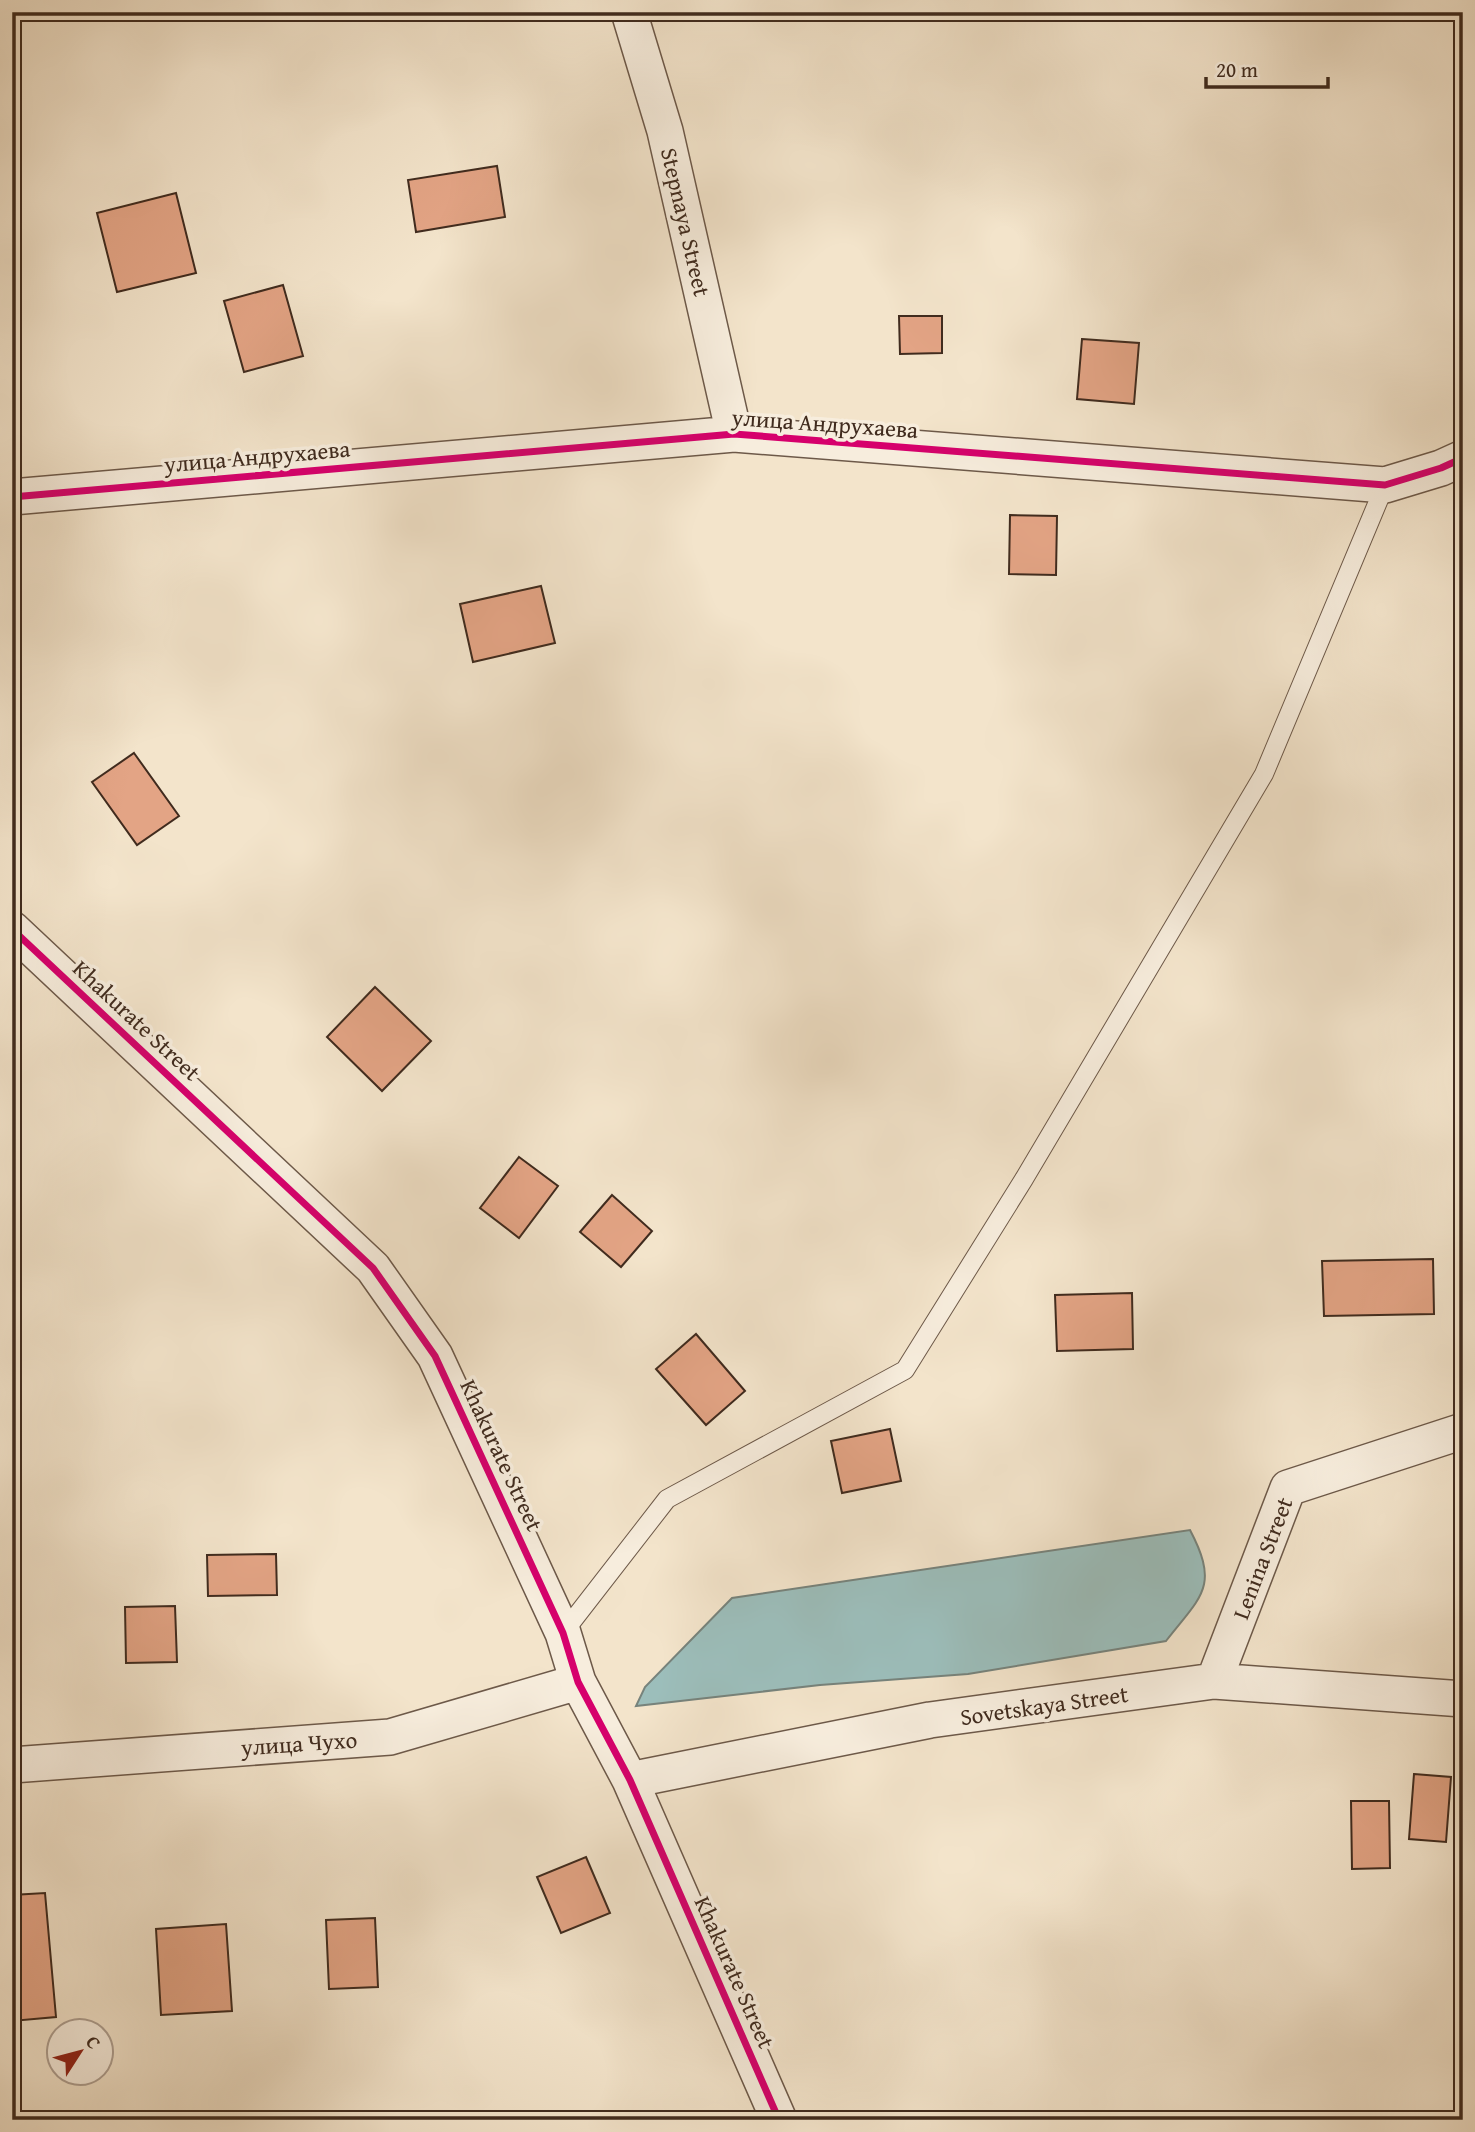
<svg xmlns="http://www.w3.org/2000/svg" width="1475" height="2132" font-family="'Gentium Book Plus',serif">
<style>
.water{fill:#9cbebb;stroke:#77837c;stroke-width:2}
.building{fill:#e3a485;stroke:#402b1e;stroke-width:2}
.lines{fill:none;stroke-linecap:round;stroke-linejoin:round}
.lane-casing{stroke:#6d5949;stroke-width:20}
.street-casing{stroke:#6d5949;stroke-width:38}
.lane{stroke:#f7eddd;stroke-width:18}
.street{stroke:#f7eddd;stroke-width:35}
.cycleway-casing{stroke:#f7eddd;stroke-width:11}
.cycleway{stroke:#d6006c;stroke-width:7}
.labels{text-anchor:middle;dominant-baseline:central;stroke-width:7;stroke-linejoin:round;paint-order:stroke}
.street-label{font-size:23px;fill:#402b1e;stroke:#f7eddd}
</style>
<rect width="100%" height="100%" fill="#f3e4cb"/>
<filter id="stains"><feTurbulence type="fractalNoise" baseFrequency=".00286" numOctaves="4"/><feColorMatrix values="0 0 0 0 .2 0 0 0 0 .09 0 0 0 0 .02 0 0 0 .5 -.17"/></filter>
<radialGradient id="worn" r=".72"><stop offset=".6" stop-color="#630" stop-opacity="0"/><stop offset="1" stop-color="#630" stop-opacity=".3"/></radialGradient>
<path class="water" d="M1190 1530C1220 1587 1201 1596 1166 1641L968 1674 820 1685 636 1706 645 1687 732 1598Z"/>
<path class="building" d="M497 166 505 217 416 232 408 180Z
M176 193 196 273 117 292 97 213Z
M283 285 303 356 244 372 224 301Z
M899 316H942V353L900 354Z
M1082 339 1139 343 1134 404 1077 399Z
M1010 515 1057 516 1056 575 1009 574Z
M541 586 555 643 473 662 460 604Z
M134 753 179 816 137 845 92 782Z
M375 987 431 1041 382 1091 327 1037Z
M519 1157 558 1186 519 1238 480 1208Z
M612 1195 652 1231 621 1267 580 1232Z
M1433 1259 1434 1314 1324 1316 1322 1261Z
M1132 1293 1133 1349 1057 1351 1055 1295Z
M696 1334 745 1391 706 1425 656 1369Z
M890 1429 901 1481 842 1493 831 1441Z
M276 1554 277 1595 208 1596 207 1555Z
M175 1606 177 1662 126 1663 125 1607Z
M1414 1774 1451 1777 1446 1842 1409 1839Z
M1351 1801H1389L1390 1868 1352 1869Z
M586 1857 610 1913 561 1933 537 1877Z
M45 1893 56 2017 12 2021V1895Z
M375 1918 378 1987 329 1989 326 1920Z
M226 1924 232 2011 161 2015 156 1929Z"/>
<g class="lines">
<g class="lane-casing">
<path id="lane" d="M563 1633 667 1499 905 1370 1024 1179 1264 774 1385 485"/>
</g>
<g class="street-casing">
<path id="street" d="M629 12 665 131 734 434
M12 497 734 434 1385 485 1441 468 1463 458
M12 929 373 1268 435 1356 563 1633 578 1682 630 1780 779 2120
M1214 1681 1288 1488 1463 1431
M12 1765 390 1737 578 1682
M630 1780 930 1720 1214 1681 1463 1699"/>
</g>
<use href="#lane" class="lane"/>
<use href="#street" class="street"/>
<g class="cycleway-casing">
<path id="cycleway" d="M12 497 734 434 1385 485 1441 468 1463 458
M12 929 373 1268 435 1356 563 1633 578 1682 630 1780 779 2120"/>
</g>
<use href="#cycleway" class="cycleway"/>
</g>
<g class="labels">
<g class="street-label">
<text transform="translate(686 222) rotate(77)">Stepnaya Street</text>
<text transform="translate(825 423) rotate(4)">улица Андрухаева</text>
<text transform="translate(257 456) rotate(-5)">улица Андрухаева</text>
<text transform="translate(137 1020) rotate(43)">Khakurate Street</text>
<text transform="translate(502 1455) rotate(65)">Khakurate Street</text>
<text transform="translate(1262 1558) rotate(-69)">Lenina Street</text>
<text transform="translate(1044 1705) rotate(-8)">Sovetskaya Street</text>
<text transform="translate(299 1743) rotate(-4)">улица Чухо</text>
<text transform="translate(735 1972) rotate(66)">Khakurate Street</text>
</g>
</g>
<rect width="1475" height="2132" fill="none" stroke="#f3e4cb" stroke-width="42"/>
<rect x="14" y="14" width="1447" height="2104" fill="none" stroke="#402b1e" stroke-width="3.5"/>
<rect x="21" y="21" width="1433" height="2090" fill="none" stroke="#402b1e" stroke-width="2"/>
<g transform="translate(80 2052) rotate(54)"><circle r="33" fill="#f7eddd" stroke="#ae9f91" stroke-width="2"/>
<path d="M0-5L12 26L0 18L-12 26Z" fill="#8f2418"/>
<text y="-10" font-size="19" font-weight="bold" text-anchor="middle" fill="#402b1e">С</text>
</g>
<path d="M1206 77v10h122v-10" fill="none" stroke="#402b1e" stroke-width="3.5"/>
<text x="1216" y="77" font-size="21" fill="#402b1e" stroke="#f7eddd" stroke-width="5" paint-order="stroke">20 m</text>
<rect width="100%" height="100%" filter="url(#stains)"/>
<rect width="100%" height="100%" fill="url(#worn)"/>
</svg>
